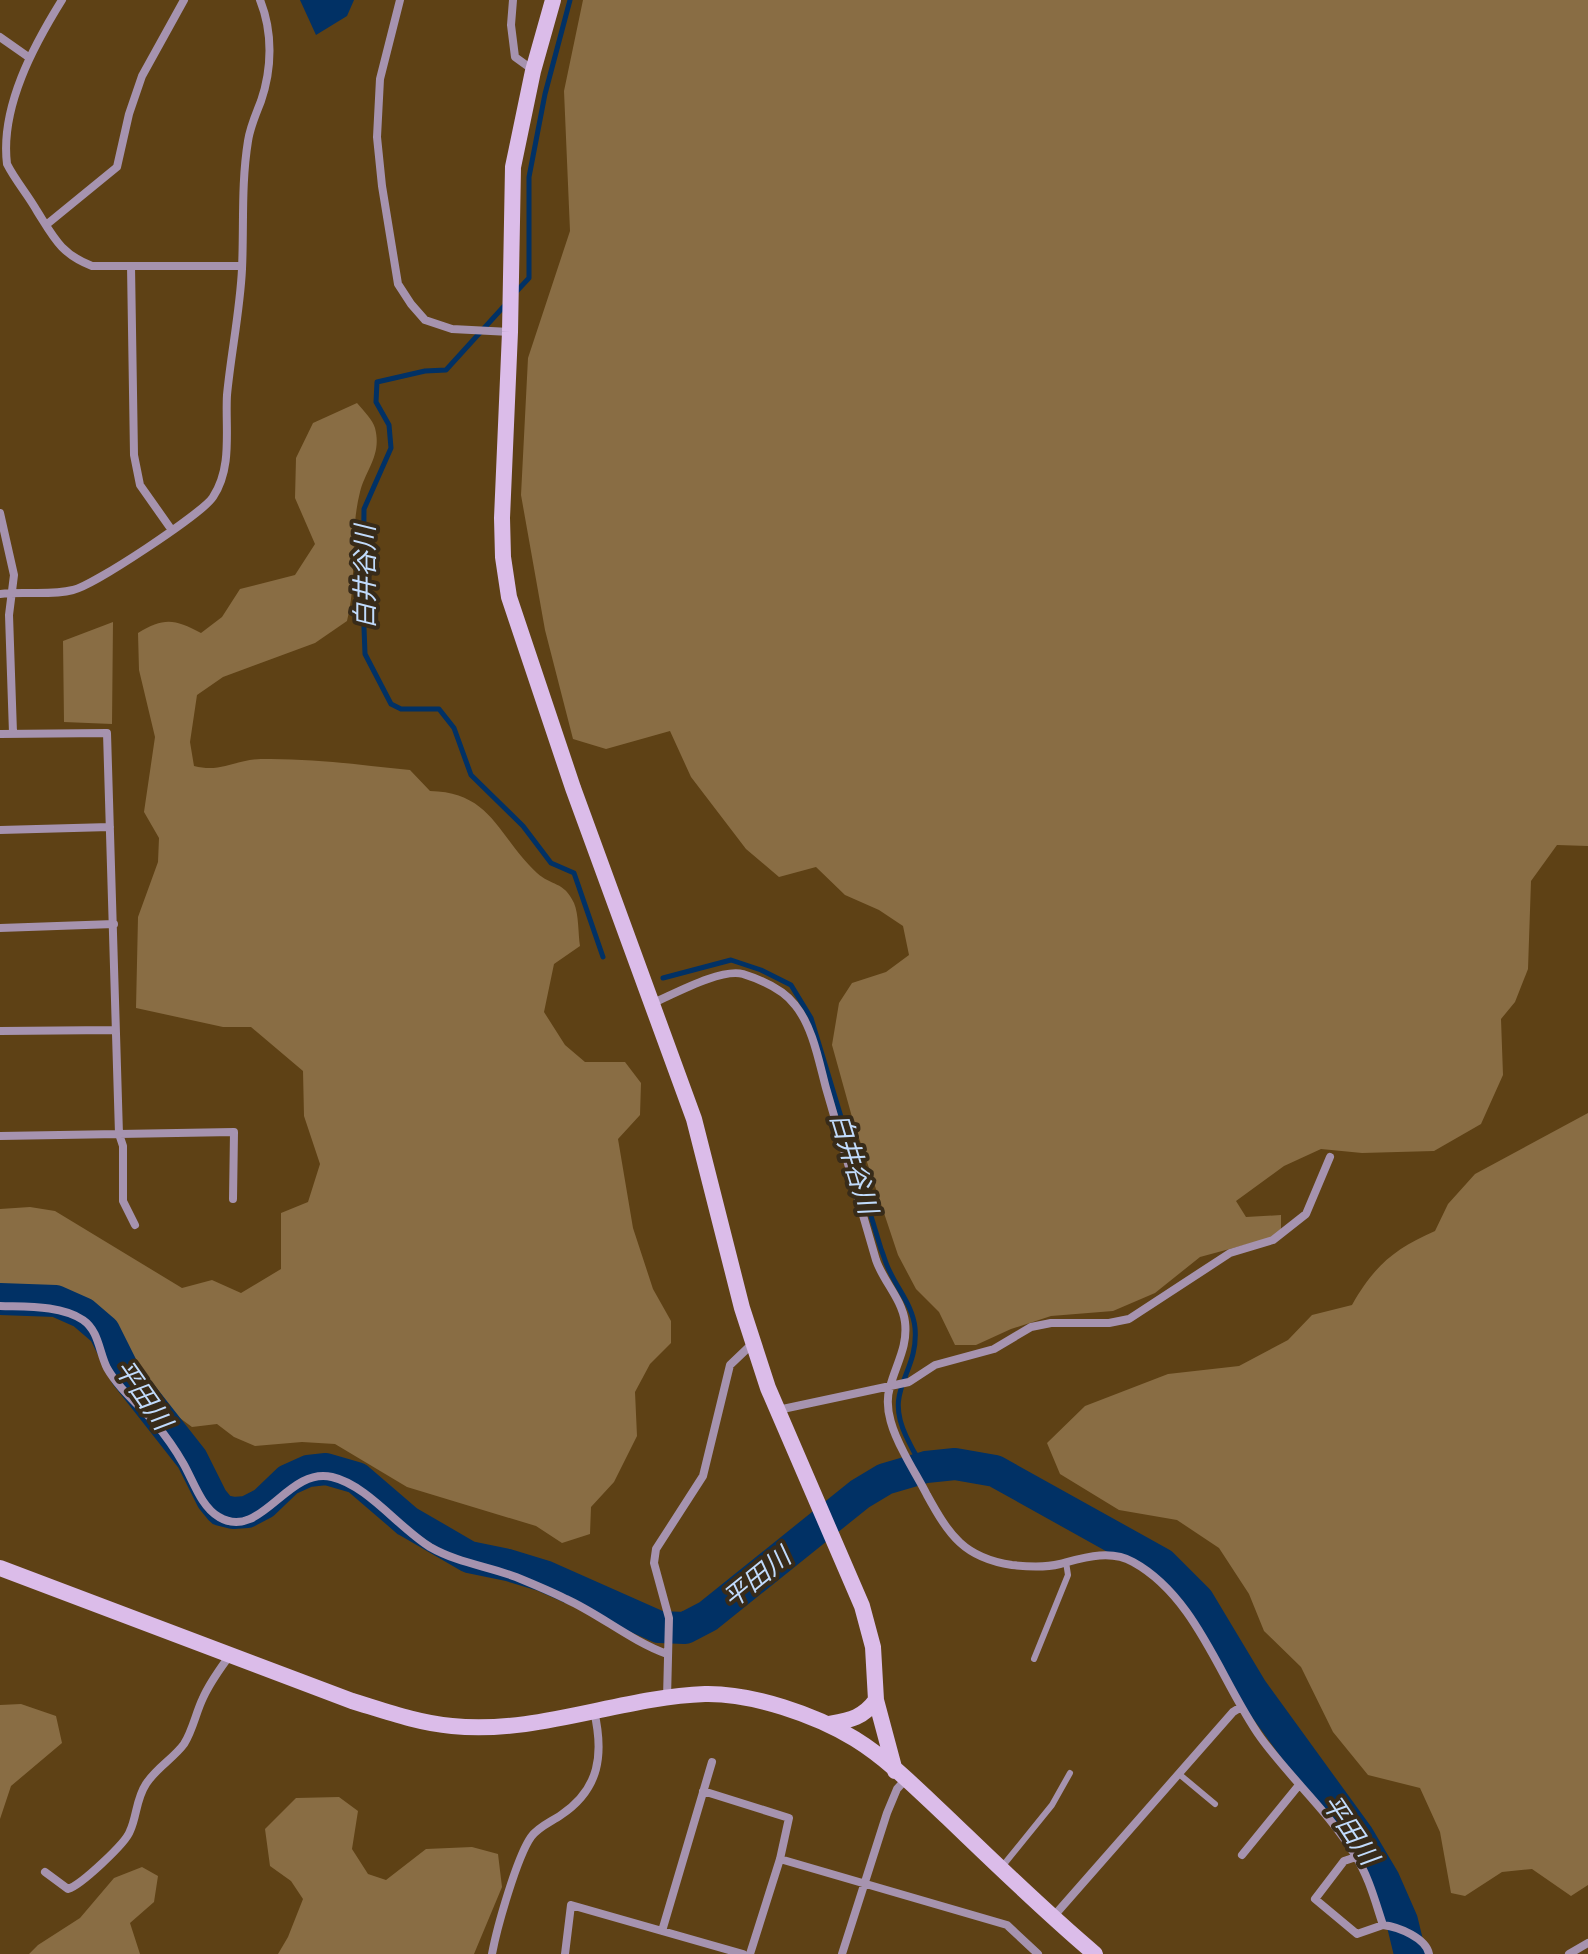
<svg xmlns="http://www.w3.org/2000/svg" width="1588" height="1954" font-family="'Noto Sans','Noto Sans JP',sans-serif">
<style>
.green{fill:#896d44}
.water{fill:#013165}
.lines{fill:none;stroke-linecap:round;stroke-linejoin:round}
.stream{stroke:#013165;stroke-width:5}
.river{stroke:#013165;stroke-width:32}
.lane{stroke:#a693af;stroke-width:6}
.street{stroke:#a693af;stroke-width:8}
.secondary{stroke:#dbbce9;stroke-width:16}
.labels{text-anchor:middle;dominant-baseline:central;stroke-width:8;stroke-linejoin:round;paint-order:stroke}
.water-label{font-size:26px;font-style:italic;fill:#c1dbfc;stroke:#382b19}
</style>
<rect width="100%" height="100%" fill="#5e4115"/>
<path class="green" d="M583 0H1588V846L1557 845 1531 881 1528 969 1515 1002 1501 1019 1503 1075 1481 1124 1434 1151 1362 1153 1321 1149 1284 1166 1236 1201 1246 1217 1281 1215V1235L1200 1257 1155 1293 1113 1311 1051 1316 1011 1329 976 1345H955L939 1312 916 1289 898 1255 852 1117 832 1045 839 1003 852 983 886 972 909 955 903 926 879 910 845 895 816 867 779 877 746 849 691 777 670 731 606 749 573 739 545 630 521 495 528 358 570 231 564 91Z
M357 403C363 410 373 420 375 428 382 455 366 469 360 492 349 535 358 578 347 621L315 643 223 677 197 695 190 742 194 766C221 773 234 760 261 759 311 758 360 765 410 770L430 791C492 792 498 837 537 873 551 886 564 881 574 903 579 915 578 933 580 946L554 964 544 1012 565 1045 585 1062H625L641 1083 640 1115 618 1139 633 1228 653 1289 671 1321V1343L650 1364 635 1392 637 1436 614 1482 591 1507 590 1534 562 1543 536 1526 407 1487 335 1444 302 1442 255 1446 234 1437 217 1424 192 1427 146 1393 117 1341 92 1305 52 1292 0 1288V1209L30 1207 55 1211 182 1288 212 1280 241 1293 281 1269V1213L308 1202 320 1164 304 1116 303 1071 251 1027H223L136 1008 138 917 158 862 159 838 144 812 155 737 139 670 138 633C164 617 175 619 201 633L222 617 240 589 295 575 315 544 295 498 296 458 313 423Z
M113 622 112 724 64 722 63 641Z
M1588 1113V1885L1571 1896 1532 1869 1502 1872 1465 1896 1451 1893 1440 1832 1420 1788 1368 1775 1333 1732 1301 1667 1264 1631 1249 1594 1219 1548 1177 1520 1119 1510 1060 1474 1047 1443 1085 1406 1168 1374 1239 1366 1288 1340 1312 1315 1352 1305C1374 1266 1394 1249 1435 1231L1448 1204 1475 1174Z
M21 1704 56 1716 62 1743 11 1786 0 1819V1705Z
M339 1797 358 1811 352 1849 368 1874 386 1880 426 1849 472 1847 498 1854 502 1887 474 1954H278L288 1937 303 1899 291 1881 270 1866 265 1829 296 1798Z
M142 1867 158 1876 154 1902 130 1923 140 1954H29L38 1945 80 1918 114 1878Z"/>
<path class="water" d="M300 0H354L347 16 316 35Z"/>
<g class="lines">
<path class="stream" d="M515 293 529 278V177L545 94 570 0
M506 304 446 370 425 371 377 382 376 402 389 425 391 448 364 509 363 601 365 654 391 704 401 709H439L454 728 471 775 523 826 551 863 574 873 603 957
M663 978 731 960 761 970 791 985 811 1018 881 1249C884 1256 886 1265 890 1272 899 1291 913 1307 915 1328 919 1374 883 1388 906 1436 912 1448 916 1458 926 1467"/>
<path class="river" d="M0 1299 56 1301 83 1313 104 1331 126 1375 192 1459 212 1499 221 1510 233 1513 247 1512 264 1503 288 1480 308 1471 326 1469 357 1478 407 1521 469 1557 508 1565 544 1576 659 1627 685 1628 708 1616 860 1494 885 1479 926 1467 955 1464 995 1471 1162 1564 1198 1600 1252 1690 1358 1836 1384 1880 1402 1921 1410 1954"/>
<path class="lane" d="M1034 1659 1068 1575 1066 1562
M1179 1774 1215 1804
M1001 1868 1052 1805 1070 1773"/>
<path class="street" d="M62 0C34 45 0 107 7 164 15 180 28 195 37 211 54 238 61 254 92 266H242
M400 0 380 79 377 137 382 186 398 284 411 304 425 320 452 329 510 332
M513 0 511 25 515 57 533 70
M0 37 27 56
M46 225 117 167 129 114 142 76 184 0
M131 266 134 455 140 485 171 529
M0 513 14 575 9 615 13 733
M0 594C24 591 49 596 73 590 93 586 203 513 213 497 233 467 225 428 227 395 231 353 240 311 242 269 244 226 241 184 248 141 250 127 256 114 261 101 272 69 273 32 260 0
M0 734 107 733 119 1134 0 1136
M0 830 110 827
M0 928 114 924
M653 1003C674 994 721 968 743 974 762 980 783 989 795 1005 813 1027 819 1062 826 1088 843 1145 859 1203 876 1260 883 1281 902 1299 905 1322 908 1347 896 1364 890 1387 883 1409 894 1434 904 1453 911 1467 920 1481 927 1495 949 1535 964 1558 1012 1565 1029 1567 1044 1568 1060 1564 1083 1558 1110 1549 1133 1562 1197 1597 1221 1682 1261 1738 1290 1778 1329 1812 1355 1855 1369 1877 1375 1901 1383 1925 1399 1927 1426 1938 1429 1954
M0 1031 115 1030
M135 1225 123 1201V1146L119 1134 234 1132 233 1199
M0 1306C26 1307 60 1305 83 1320 99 1331 99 1352 107 1368 119 1389 139 1405 155 1423 165 1435 175 1449 183 1463 193 1480 201 1507 219 1517 261 1542 287 1466 332 1477 367 1485 399 1528 430 1547 458 1563 487 1566 516 1577 533 1584 550 1591 566 1599 601 1615 631 1641 667 1654
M778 1410 909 1382 935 1365 994 1349 1031 1327 1051 1323H1109L1129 1319 1230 1253 1273 1240 1306 1214 1330 1157
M667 1698 669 1618 654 1563 656 1549 703 1476 730 1365 752 1344
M703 1791 789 1818 780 1859 750 1954
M1242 1855 1299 1785
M1356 1857 1344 1861 1315 1899 1357 1934 1383 1925
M780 1859 1007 1925 1038 1954
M45 1872 68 1889C81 1885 126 1843 130 1831 137 1816 136 1799 146 1784 156 1768 174 1758 184 1744 193 1730 196 1712 203 1698 210 1682 220 1669 230 1655
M1053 1917 1233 1712 1241 1707
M662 1931 712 1762
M492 1954C497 1927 517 1857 531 1837 538 1827 551 1822 561 1815 600 1789 604 1754 594 1711
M565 1954 571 1905 743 1954
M842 1954 887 1813 897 1789 906 1779
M1569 1954 1588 1943"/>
<path class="secondary" d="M553 0 533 71 513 167 510 332 502 518 503 557 509 597 573 788 694 1119 742 1308 768 1388 862 1606 873 1647 876 1700
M0 1568 352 1701C385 1711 418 1723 452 1726 537 1735 621 1697 705 1694 752 1693 816 1715 855 1739 889 1760 919 1791 948 1818 996 1864 1044 1911 1095 1954
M829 1724C850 1720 863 1718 876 1700L895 1771"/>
</g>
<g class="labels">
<g class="water-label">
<text transform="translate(364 577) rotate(-90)">白井谷川</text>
<text transform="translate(855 1163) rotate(73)">白井谷川</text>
<text transform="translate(144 1394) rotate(55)">平田川</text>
<text transform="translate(756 1577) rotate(-39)">平田川</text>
<text transform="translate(1351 1829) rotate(56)">平田川</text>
</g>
</g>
</svg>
